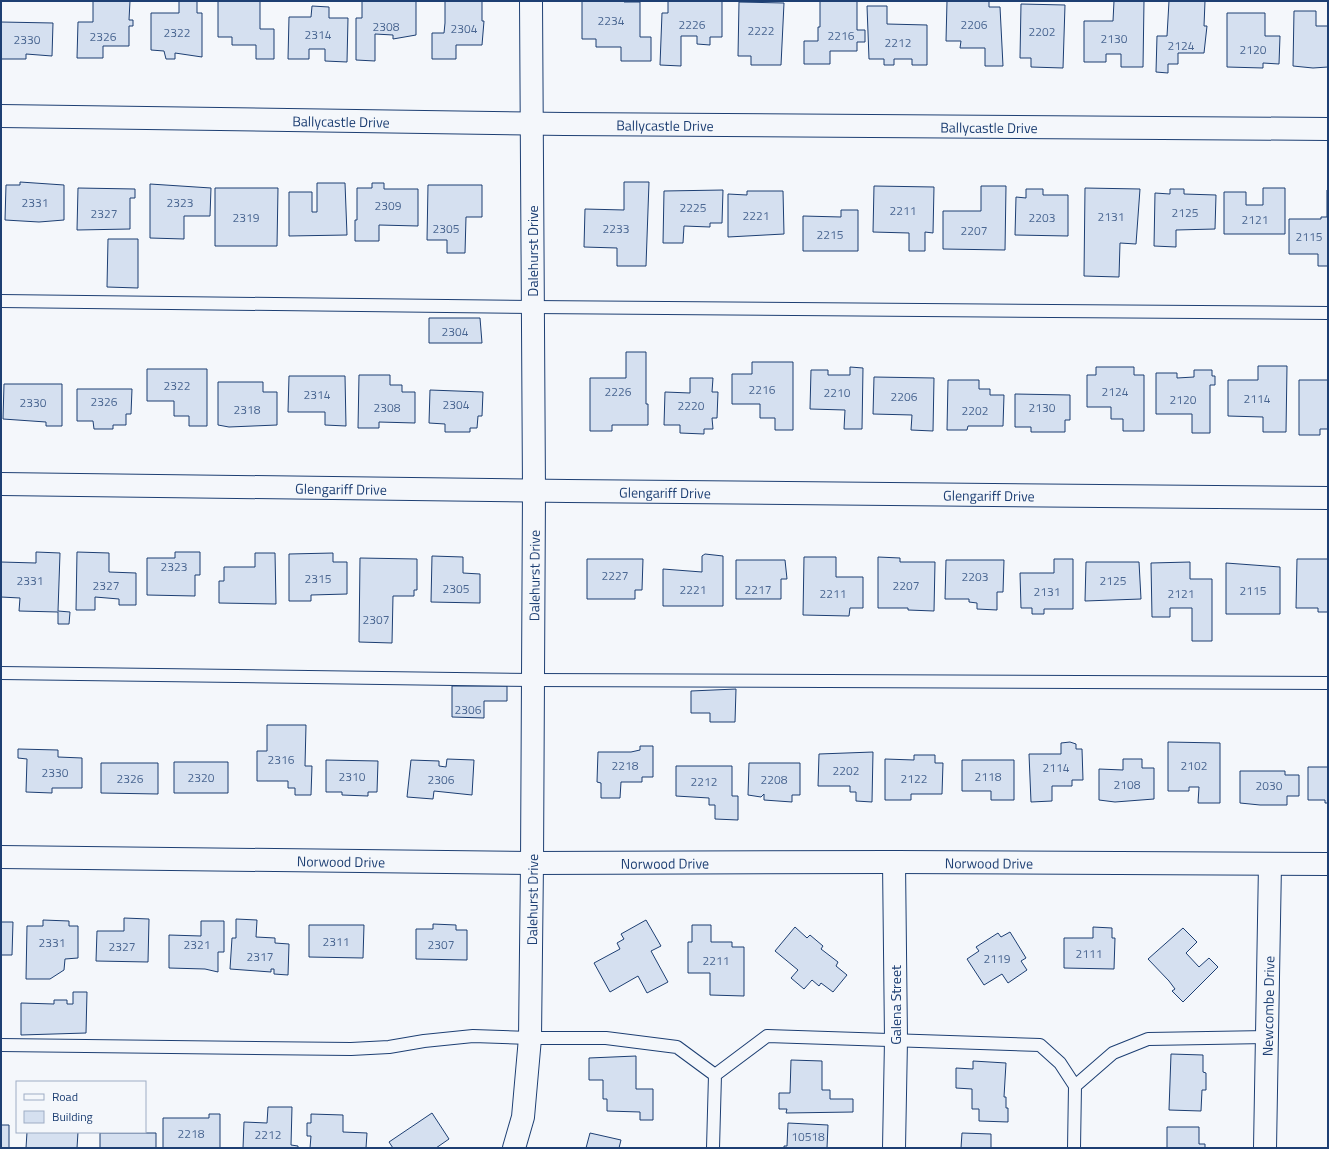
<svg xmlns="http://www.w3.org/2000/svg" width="1329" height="1149" font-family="'Titillium Web',sans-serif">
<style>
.building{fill:#d5e0f0;stroke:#1d3f73}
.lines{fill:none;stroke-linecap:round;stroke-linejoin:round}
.service-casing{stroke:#1d3f73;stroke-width:14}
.minor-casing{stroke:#1d3f73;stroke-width:24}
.service{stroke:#f4f7fb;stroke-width:12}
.minor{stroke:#f4f7fb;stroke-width:22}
.labels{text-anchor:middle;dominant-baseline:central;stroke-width:3;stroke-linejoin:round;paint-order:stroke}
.number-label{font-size:12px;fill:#4b6792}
.street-label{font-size:14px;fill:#1d3f73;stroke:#f4f7fb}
</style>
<rect width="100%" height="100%" fill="#f4f7fb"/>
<path class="building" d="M93 1H130L129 20H133V26H129V46H103V58H77L78 22H93Z
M179 1H197V13H202V57L175 53V59H166L164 51 151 50V13H179Z
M218 1H260V29H274V59H256V45H232V37H218Z
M362 1H416V35L393 39V35L375 34V61L356 60V18H362Z
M445 1H482V21H484L482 45H456V59H432V33H444L445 23Z
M582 1H624V2H640V37H651V61H621V47H596V39H582Z
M668 1H722V37H710V45L697 44V36H681V66L660 65 662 13H668Z
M820 1H857V30H865V42H857V51H830V64H804V41H818V27H820Z
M947 1H989V7H1000L1003 66H985V48H960L961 41H946Z
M1114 1H1144L1143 67H1121V54H1106V62H1084V21H1113Z
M1169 1H1205L1204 26H1207L1204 53H1178V64H1168V73L1156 72 1157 36H1167Z
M739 2 784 3 781 65H751V56H738Z
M1021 4 1065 5 1063 68 1031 67V58H1020Z
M312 6 329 7V18H348L347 62 325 61V49H309V59H288L289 17H311Z
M867 6H887V24L927 25V65H912V59H894V65H884V59H869Z
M1294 11H1316V26H1328V67L1313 68 1293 66Z
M1227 13H1265V36H1280L1279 64 1263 63V68L1227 67Z
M1 22 53 23 52 56 26 54V59H1Z
M20 182 64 185V220L39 222 5 220 6 185H20Z
M624 182H649L646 266H617V248L584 247 585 209 624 210Z
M317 183H345L347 235 289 236V192H312V212H317Z
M372 183H384V189H418V226L379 225V241H355V220H357V188H372Z
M150 184 211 188 210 216H184V239L150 238Z
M428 185H482V217H466L465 253H447V240H427Z
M874 186 934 187 933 233 925 232V251H909V233L873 232Z
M981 186H1006L1005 250 943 249V211H981Z
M78 188 135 189V198H130V229L77 230Z
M215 188H278L277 246H215Z
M1085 188 1140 189 1136 244 1120 243 1119 277 1084 276Z
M1263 188H1285V234H1224V192H1246V205H1263Z
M1026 189H1043V195H1068V236L1015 235 1016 197 1026 198Z
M1170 189H1184V194L1216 195 1215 229 1176 230V247L1154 246 1155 193 1170 194Z
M723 190 722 223H710V227L684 226 683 243H663L664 191Z
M1327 190H1328V266H1318V254H1289V219H1321V217H1327Z
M747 191H783L784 234 728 237V194L747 195Z
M841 210H858V251H803V216L841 217Z
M108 239H138V288L107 287Z
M429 318H480L482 343H429Z
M626 352H646V404H648V425H612V431H590V378H626Z
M752 362H793V430H775V418H760V404H732V374H752Z
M1258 366H1287L1286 432H1263V417L1228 416V380H1258Z
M850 367 863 368 862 429H844L845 410 810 409 811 370H828V375H850Z
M1096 367H1134V375H1144V431H1123V419H1111V407H1087V375H1096Z
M147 369H207V426H189V416H174V401H147Z
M1194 370H1212V376H1215V385H1210V433H1192V414H1156V373H1177V378L1194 377Z
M359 375H390V385H402V392H415V423L379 422V428H358Z
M289 376H345L346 426 325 425V412H288Z
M874 377 934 378 933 431 911 430 912 415 873 414Z
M690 378H713L712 392H718L717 418H712L713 429H704V434L680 433V425H664L665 392 690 393Z
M948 380H979V389H990V395H1004L1003 426H968L967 430H947Z
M1299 380H1328V429H1320V435H1299Z
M218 382H263V392H277V425L229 427 218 425Z
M4 384H62V426H46V422L3 419Z
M77 389H132L131 414H126V425H113V429H94L93 421H77Z
M430 390 483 392 482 416H478L477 428H470V432H445V424L429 423Z
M1015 394 1070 395V420H1065V432H1031V427H1015Z
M36 552 60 553 58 611 70 612 69 624H58V612L19 611 20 598 1 597V562L36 563Z
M77 552 109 553V572L136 573V605H119V599L95 597V610H76Z
M175 552H200V575H195V596L147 595V558H175Z
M255 553H275L276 604 219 603V581H224V567H255Z
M333 553V562H347V594L311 595V601H289V554Z
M705 554 723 556V606H663V569L702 572V556Z
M432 556 463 557V573L480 574V603L431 602Z
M804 557H836V577H863V608H850L849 616 803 615Z
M878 557 900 558V562H935L934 611 908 610V608H878Z
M360 558 417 559V590H414V596H393L392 643 359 642Z
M587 559H643L642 590H635V599H587Z
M1054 559H1073V609H1044V614H1032V608H1021L1020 573H1054Z
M1297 559H1328V612H1318V608H1296Z
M736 560H785L787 579H781V599H736Z
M946 560H1004L1003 592H997V610L977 609V603L969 602V599H945Z
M1086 562H1139L1141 599 1085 601Z
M1190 562V579H1212V641H1192V608H1170V617H1152L1151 563Z
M1226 563 1280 567V614H1226Z
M452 686H507V701H484V718L452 717Z
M736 689 735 722H710V713H691V691Z
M267 725H306L305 766H312L311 795H295V788H288V781H257V751H267Z
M1070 742 1076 744V749H1082L1083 780H1072V786H1052V801L1031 802 1029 754H1061V743Z
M1168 742 1220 743V803H1198L1199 787H1189V791H1168Z
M640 746H653V777H642V782H621L620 798H601V783L597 782 598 752H631L640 750Z
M18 749 58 750V757L82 758V788H52V793L26 792 27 759 18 758Z
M873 752 872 802 856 801V792H850V786H818L819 754Z
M914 755H935V763H943L942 794H911V800H885V759L914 760Z
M447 759 474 760 472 795 434 791 433 799 407 797 411 760 439 761V766L446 767Z
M1123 759H1142V768H1154V799L1115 802 1099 800V769L1123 770Z
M326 760 378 761 377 792H368V796L342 795V792H326Z
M962 760H1014V800H991V791H962Z
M174 762H228V793H174Z
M101 763H158V794L101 793Z
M749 763H800V795H792V802L764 800V794L761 797 748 795Z
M676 766H732V796H738V820L715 819V805H709V798L676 796Z
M1308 767H1328V803H1325V800H1308Z
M1240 771H1285V775H1299V796H1287V805H1260L1240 803Z
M124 918 149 919 148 962 96 961 97 931H124Z
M236 919 257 920 256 937 275 938V943L289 944 288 975 274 974V969H271V972L230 969 232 938H236Z
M43 920 69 921V926H78V958L65 959 64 970 50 979H26L27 926H43Z
M646 920 661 946 651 951 668 982 647 993 638 976 610 992 594 963 620 949 617 943 624 939 621 934Z
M201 921H224V952H218V972L205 969 169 968V935L201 936Z
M1 922H13L12 955H1V962Z
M433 924 456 925V930H467V960L416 959V929H433Z
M309 925H364L363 958 309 957Z
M692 925H711V942H732V947H744V996L710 995V973H688V942H692Z
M795 927 807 938 810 935 823 946 821 949 838 962 836 966 847 975 833 992 821 983 819 986 812 980 804 989 791 978 798 970 775 951Z
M1093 927 1112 928V938H1115L1114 969 1064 968V938H1093Z
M1183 928 1197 942 1186 953 1199 967 1209 958 1218 967 1183 1002 1172 991 1175 989 1169 981 1148 959Z
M1010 932 1026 958 1021 961 1027 970 1008 983 1002 974 984 985 967 959 979 951 976 947 998 933 1001 937Z
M73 992H87L86 1033 21 1035V1003L54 1004V1000H67V1004H73Z
M1171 1054 1203 1055V1072L1206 1073V1090H1202L1201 1111 1169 1110Z
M636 1056V1089H653V1120H640V1112L607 1111V1099H603V1080H589V1058Z
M791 1060 822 1061V1090H830V1099H853V1112L786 1113 787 1109H779V1093H790Z
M973 1061 1006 1063 1004 1097H1006V1108H1008V1122L979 1121V1109H972V1089L956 1088V1068L973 1069Z
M268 1107H292L291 1145 298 1146V1148H243L244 1122 267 1123Z
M432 1113 449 1139 436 1148H393L389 1142Z
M209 1114H220V1148H163V1118H209Z
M311 1114 343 1115V1132L367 1133 366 1148H310L311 1136H307V1123H311Z
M788 1123 828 1125 827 1148H784V1146H787Z
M1 1125H9V1148H1Z
M1167 1127H1199V1144H1205V1148H1167Z
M27 1132H78L77 1148H26Z
M100 1133H156V1148H100Z
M590 1133 621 1140 619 1148H586Z
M962 1133 991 1134V1148H961Z"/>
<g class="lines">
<g class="service-casing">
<path id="service" d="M1 301 533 307 1328 313
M1 673 533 680 1328 683
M1 1045 351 1049 389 1047 424 1041 473 1036 530 1038H606L677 1047 715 1075 767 1036 1040 1045 1060 1063 1075 1086 1074 1148
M1075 1086 1113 1053 1148 1039 1267 1037
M713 1148 715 1075"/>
</g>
<g class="minor-casing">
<g id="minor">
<path id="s1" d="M1 116 565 124 1328 129"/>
<path id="s2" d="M1 484 568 491 1328 498"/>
<path id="s3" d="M1 857 532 863 894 862 1328 864"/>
<path id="s4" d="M514 1148 523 1117 530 1038 532 863 534 491 531 1"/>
<path d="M894 1148 896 1040 894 862"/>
<path id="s5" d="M1265 1148 1270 864"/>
</g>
</g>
<use href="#service" class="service"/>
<use href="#minor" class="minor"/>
</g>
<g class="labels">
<g class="number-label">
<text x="611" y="20">2234</text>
<text x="692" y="24">2226</text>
<text x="974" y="24">2206</text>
<text x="386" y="26">2308</text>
<text x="464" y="28">2304</text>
<text x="761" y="30">2222</text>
<text x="1042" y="31">2202</text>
<text x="177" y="32">2322</text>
<text x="318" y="34">2314</text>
<text x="841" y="35">2216</text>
<text x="103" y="36">2326</text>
<text x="1114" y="38">2130</text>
<text x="27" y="39">2330</text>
<text x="898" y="42">2212</text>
<text x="1181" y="45">2124</text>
<text x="1253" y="49">2120</text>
<text x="35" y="202">2331</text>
<text x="180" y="202">2323</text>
<text x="388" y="205">2309</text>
<text x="693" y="207">2225</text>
<text x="903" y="210">2211</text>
<text x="1185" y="212">2125</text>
<text x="104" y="213">2327</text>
<text x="756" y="215">2221</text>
<text x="1111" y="216">2131</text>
<text x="246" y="217">2319</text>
<text x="1042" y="217">2203</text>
<text x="1255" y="219">2121</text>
<text x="446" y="228">2305</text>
<text x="616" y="228">2233</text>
<text x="974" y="230">2207</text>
<text x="830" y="234">2215</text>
<text x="1309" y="236">2115</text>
<text x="455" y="331">2304</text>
<text x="177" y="385">2322</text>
<text x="762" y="389">2216</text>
<text x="618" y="391">2226</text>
<text x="1115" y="391">2124</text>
<text x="837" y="392">2210</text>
<text x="317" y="394">2314</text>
<text x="904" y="396">2206</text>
<text x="1257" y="398">2114</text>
<text x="1183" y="399">2120</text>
<text x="104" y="401">2326</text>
<text x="33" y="402">2330</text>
<text x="456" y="404">2304</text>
<text x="691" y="405">2220</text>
<text x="387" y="407">2308</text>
<text x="1042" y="407">2130</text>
<text x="247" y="409">2318</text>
<text x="975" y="410">2202</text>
<text x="174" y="566">2323</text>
<text x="615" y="575">2227</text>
<text x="975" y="576">2203</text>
<text x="318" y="578">2315</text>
<text x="30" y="580">2331</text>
<text x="1113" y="580">2125</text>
<text x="106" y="585">2327</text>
<text x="906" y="585">2207</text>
<text x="456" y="588">2305</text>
<text x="693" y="589">2221</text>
<text x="758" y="589">2217</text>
<text x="1253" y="590">2115</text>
<text x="1047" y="591">2131</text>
<text x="833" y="593">2211</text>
<text x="1181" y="593">2121</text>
<text x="376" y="619">2307</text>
<text x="468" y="709">2306</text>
<text x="281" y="759">2316</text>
<text x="625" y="765">2218</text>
<text x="1194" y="765">2102</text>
<text x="1056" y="767">2114</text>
<text x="846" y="770">2202</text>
<text x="55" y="772">2330</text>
<text x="352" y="776">2310</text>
<text x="988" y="776">2118</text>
<text x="201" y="777">2320</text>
<text x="130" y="778">2326</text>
<text x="914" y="778">2122</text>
<text x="441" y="779">2306</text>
<text x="774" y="779">2208</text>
<text x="704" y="781">2212</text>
<text x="1127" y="784">2108</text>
<text x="1269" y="785">2030</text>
<text x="336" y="941">2311</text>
<text x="52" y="942">2331</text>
<text x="197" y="944">2321</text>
<text x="441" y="944">2307</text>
<text x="122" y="946">2327</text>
<text x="1089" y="953">2111</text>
<text x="260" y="956">2317</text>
<text x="997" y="958">2119</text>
<text x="716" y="960">2211</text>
<text x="191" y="1133">2218</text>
<text x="268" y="1134">2212</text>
<text x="808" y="1136">10518</text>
</g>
<g class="street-label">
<text stroke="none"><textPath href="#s1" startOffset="340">Ballycastle Drive</textPath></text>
<text stroke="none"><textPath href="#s1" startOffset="664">Ballycastle Drive</textPath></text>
<text stroke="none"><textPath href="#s1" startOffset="988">Ballycastle Drive</textPath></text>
<text transform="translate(532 251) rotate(-90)">Dalehurst Drive</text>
<text stroke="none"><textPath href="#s2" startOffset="340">Glengariff Drive</textPath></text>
<text stroke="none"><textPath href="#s2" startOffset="664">Glengariff Drive</textPath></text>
<text stroke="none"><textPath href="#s2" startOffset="988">Glengariff Drive</textPath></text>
<text stroke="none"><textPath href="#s4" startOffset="574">Dalehurst Drive</textPath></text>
<text stroke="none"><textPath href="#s3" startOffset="340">Norwood Drive</textPath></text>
<text stroke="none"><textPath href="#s3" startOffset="664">Norwood Drive</textPath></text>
<text stroke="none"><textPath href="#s3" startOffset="988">Norwood Drive</textPath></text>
<text stroke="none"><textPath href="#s4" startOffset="250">Dalehurst Drive</textPath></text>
<text transform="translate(895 1005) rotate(-90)">Galena Street</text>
<text stroke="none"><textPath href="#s5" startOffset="142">Newcombe Drive</textPath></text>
</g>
</g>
<rect width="1329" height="1149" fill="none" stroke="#1d3f73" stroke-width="4"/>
<rect x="16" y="1081" width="130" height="52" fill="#f4f7fb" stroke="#9eadc5"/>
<rect x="24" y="1094" width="20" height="6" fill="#f4f7fb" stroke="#9eadc5"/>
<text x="52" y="1101" font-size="12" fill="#1d3f73">Road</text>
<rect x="24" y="1111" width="20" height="12" fill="#d5e0f0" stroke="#9eadc5"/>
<text x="52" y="1121" font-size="12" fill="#1d3f73">Building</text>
</svg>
